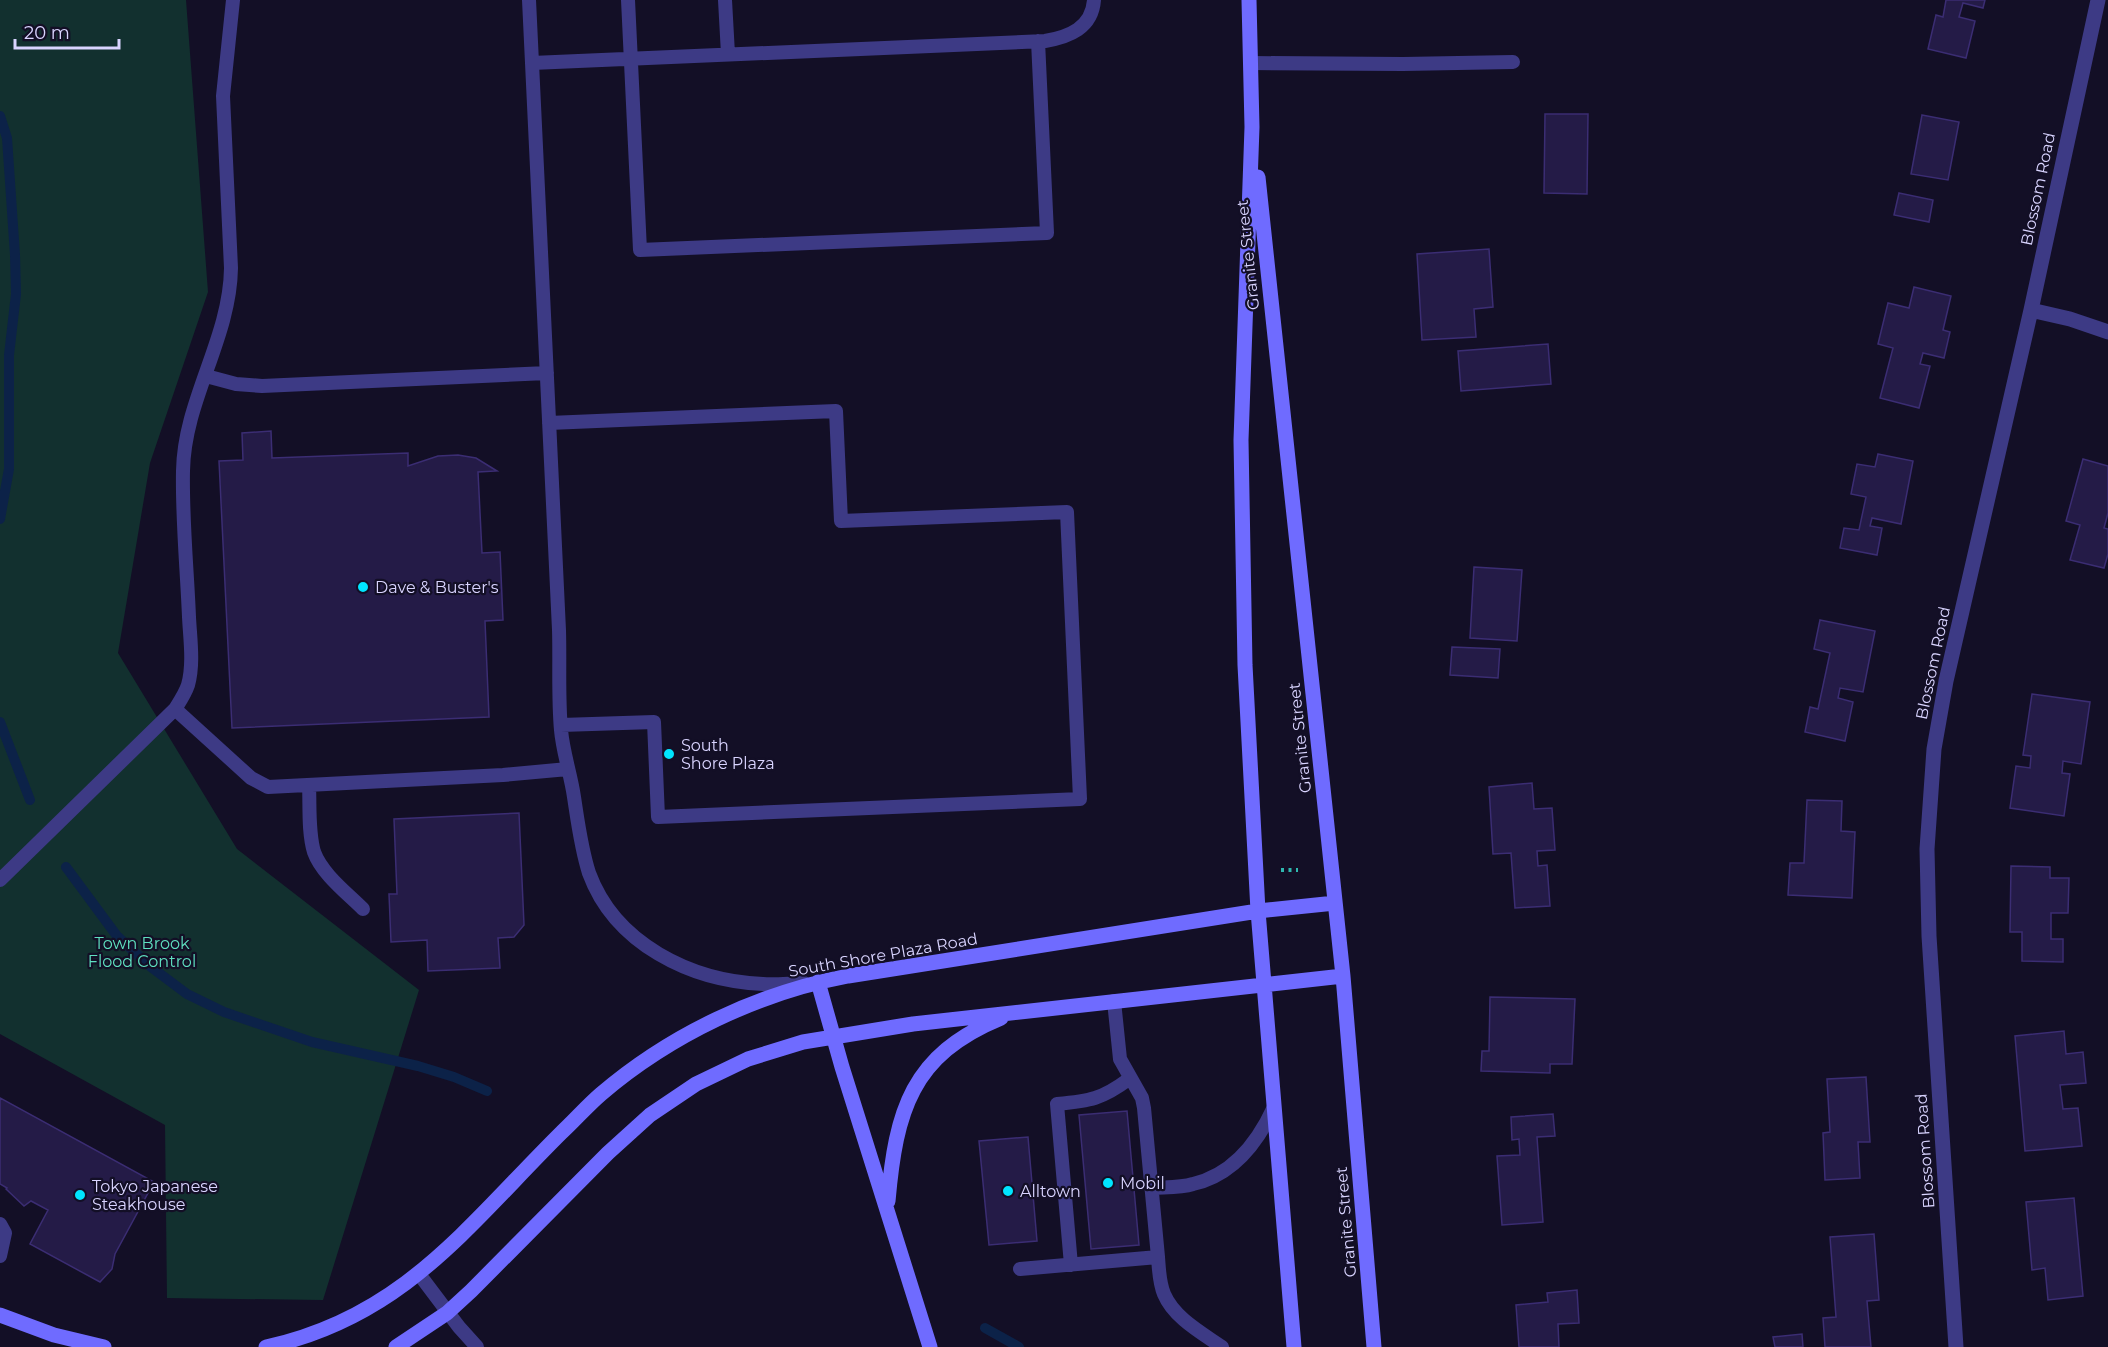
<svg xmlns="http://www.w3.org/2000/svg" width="2108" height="1347" font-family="Montserrat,sans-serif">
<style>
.green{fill:#12302f}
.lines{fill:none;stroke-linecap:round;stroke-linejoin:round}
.stream{stroke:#0c2248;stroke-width:10}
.building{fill:#241b47;stroke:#3b2d73;stroke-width:1.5}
.path{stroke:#2fb8b0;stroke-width:4;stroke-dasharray:3 4.5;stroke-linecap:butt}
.lane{stroke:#3d3a85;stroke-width:14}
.street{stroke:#3d3a85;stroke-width:15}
.secondary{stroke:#6f6bff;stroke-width:15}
.poi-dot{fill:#00e5ff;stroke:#130f26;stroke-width:2}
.labels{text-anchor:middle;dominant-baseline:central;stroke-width:4.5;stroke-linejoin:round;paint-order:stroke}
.street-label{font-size:16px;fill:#d9d4ff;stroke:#130f26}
.poi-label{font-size:16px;fill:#d9d4ff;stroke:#130f26;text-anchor:start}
.park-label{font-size:16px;fill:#5fe0c0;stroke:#130f26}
</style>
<rect width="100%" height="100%" fill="#130f26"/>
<path class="green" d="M0 0H186L208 292 150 463 118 653 237 849 419 990 323 1300 167 1298 165 1125 0 1034Z"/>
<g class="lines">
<path class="stream" d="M0 116 7 138 15 255 16 294 9 355V469L0 519
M0 722 30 800
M66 867 117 936 151 967 187 994 224 1012 312 1042 418 1066 454 1077 487 1091
M985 1328 1019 1347"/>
</g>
<path class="building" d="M1946 0H1985L1983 8 1963 3 1959 17 1975 21 1966 58 1928 49 1936 15 1943 17Z
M1545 114H1588L1587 194 1544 193Z
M1922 115 1959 122 1948 180 1911 174Z
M1899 193 1933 200 1929 222 1894 215Z
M1489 249 1493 307 1474 309 1476 337 1422 340 1417 254Z
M1914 287 1951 296 1943 330 1950 332 1944 358 1923 353 1920 364 1930 366 1919 408 1880 398 1893 348 1878 344 1888 303 1909 308Z
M1548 344 1551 384 1461 391 1458 351Z
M271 431 272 458 408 453V466L438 456 458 455 476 458 497 471 478 472 482 553 500 552 503 620 485 621 489 717 232 728 219 461 243 460 242 433Z
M1878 454 1913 461 1901 524 1872 518 1870 526 1882 528 1877 555 1840 548 1844 528 1859 530 1866 497 1851 494 1857 464 1875 467Z
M2083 459 2108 466V513L2104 528 2108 529V554L2104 568 2070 560 2080 525 2066 521Z
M1474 567 1522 570 1517 641 1470 638Z
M1820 620 1875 631 1863 692 1840 688 1838 698 1853 702 1845 741 1805 732 1810 707 1818 709 1830 653 1814 649Z
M1452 647 1500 649 1498 678 1450 675Z
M2032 694 2090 702 2081 764 2063 761 2062 773 2070 774 2064 816 2010 808 2016 766 2030 768 2031 756 2023 755Z
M1532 783 1534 809 1552 808 1555 850 1537 851 1538 866 1547 865 1550 906 1515 908 1511 853 1493 854 1489 787Z
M1807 800 1842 801 1841 831 1855 832 1852 898 1788 895 1790 863H1804Z
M519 813 524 925 514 937 498 938 500 968 428 971 427 940 391 942 389 894H397L394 819Z
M2011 866 2050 867V878H2069L2068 913H2051V939H2063V962L2022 961V932H2010Z
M1490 997 1575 999 1572 1064H1550V1073L1481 1071 1482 1051H1489Z
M2064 1031 2066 1054 2083 1052 2086 1083 2060 1085 2063 1109 2078 1108 2082 1146 2025 1151 2015 1036Z
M1866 1077 1870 1142H1858L1860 1178 1825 1180 1823 1133 1830 1132 1827 1079Z
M0 1098 154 1182 115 1254 112 1269 100 1282 30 1244 48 1210 31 1201 24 1206 6 1189 7 1188 0 1184Z
M1127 1111 1139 1245 1091 1249 1079 1115Z
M1553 1114 1555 1136 1537 1137 1543 1222 1502 1225 1497 1156 1520 1155 1519 1139 1512 1140 1511 1117Z
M1028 1137 1037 1241 989 1245 979 1141Z
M2074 1198 2083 1296 2048 1300 2045 1268 2032 1270 2026 1202Z
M1874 1234 1879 1300 1867 1301 1871 1347H1825L1823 1318 1836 1317 1830 1237Z
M1577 1290 1579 1323 1558 1324 1559 1347H1519L1516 1305 1548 1302 1547 1293Z
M1802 1334 1803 1347H1775L1773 1337Z"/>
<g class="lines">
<path class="path" d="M1281 870H1298"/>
<path class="lane" d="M529 0 559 630C560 663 558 697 561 730 563 753 571 775 574 797 578 823 581 848 589 873 615 944 691 981 763 984 777 985 791 983 804 983
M628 0 640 250 1047 233 1038 41
M725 0 728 54
M532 63 1045 41C1069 37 1092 28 1094 0
M1251 63 1403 64 1513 62
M206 376 236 384 262 386 547 373
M549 423 836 411 841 521 1067 512 1080 799 658 817 654 722 561 725
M175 709 251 778 268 787 503 775 568 769
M309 785C310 806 308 832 314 852 322 874 347 893 363 909
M0 880 175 709C180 701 185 694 188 685 194 664 190 638 189 617 187 568 182 519 183 471 184 400 230 339 231 268L223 96 233 0
M1152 1188C1165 1187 1180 1188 1193 1184 1233 1175 1258 1142 1274 1107
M0 1224 5 1233 0 1256
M1158 1257C1159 1269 1159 1282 1164 1294 1174 1318 1202 1333 1222 1347
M1071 1265 1057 1104C1090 1101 1102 1099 1129 1079
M1020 1269 1158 1257 1144 1108 1142 1098 1120 1059 1114 1001
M419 1274 459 1327 477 1347"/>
<path class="street" d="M2031 310 2070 319 2108 332
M1956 1347 1929 936 1927 849 1934 749 1946 681 2031 310 2098 0"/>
<path class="secondary" d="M1249 0 1252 127 1241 440 1245 665 1258 911 1294 1347
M1258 177 1343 976 1374 1347
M818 982 842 1067 930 1347
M888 1201C896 1111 911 1055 1001 1018
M0 1315 54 1335 104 1347
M266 1347C404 1317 468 1225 562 1132 575 1120 587 1106 601 1094 670 1035 758 993 848 976L1258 911 1335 903
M396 1347 447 1313 471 1291 608 1153 650 1115 696 1084 748 1059 803 1042 913 1024 1343 976"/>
</g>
<g class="poi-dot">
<circle cx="363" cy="587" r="6"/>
<circle cx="669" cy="754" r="6"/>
<circle cx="1108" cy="1183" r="6"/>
<circle cx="1008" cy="1191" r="6"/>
<circle cx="80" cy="1195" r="6"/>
</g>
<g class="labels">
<g class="street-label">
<text transform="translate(2038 189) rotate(-78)">Blossom Road</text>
<text transform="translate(1248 255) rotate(-96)">Granite Street</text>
<text transform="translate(1933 663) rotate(-78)">Blossom Road</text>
<text transform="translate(1300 738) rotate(-96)">Granite Street</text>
<text transform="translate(883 955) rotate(-10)">South Shore Plaza Road</text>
<text transform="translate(1925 1151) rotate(-94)">Blossom Road</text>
<text transform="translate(1346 1222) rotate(-95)">Granite Street</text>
</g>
<g class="poi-label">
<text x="375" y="587">Dave &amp; Buster's</text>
<text x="681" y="745">South<tspan x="681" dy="18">Shore Plaza</tspan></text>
<text x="1120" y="1183">Mobil</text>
<text x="92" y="1186">Tokyo Japanese<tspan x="92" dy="18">Steakhouse</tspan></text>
<text x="1020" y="1191">Alltown</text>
</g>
<g class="park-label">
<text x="142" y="943">Town Brook<tspan x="142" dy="18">Flood Control</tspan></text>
</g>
</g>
<path d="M15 39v9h104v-9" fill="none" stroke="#d9d4ff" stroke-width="3"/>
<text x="24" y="39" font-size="18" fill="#d9d4ff" stroke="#130f26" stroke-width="4.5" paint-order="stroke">20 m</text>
</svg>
